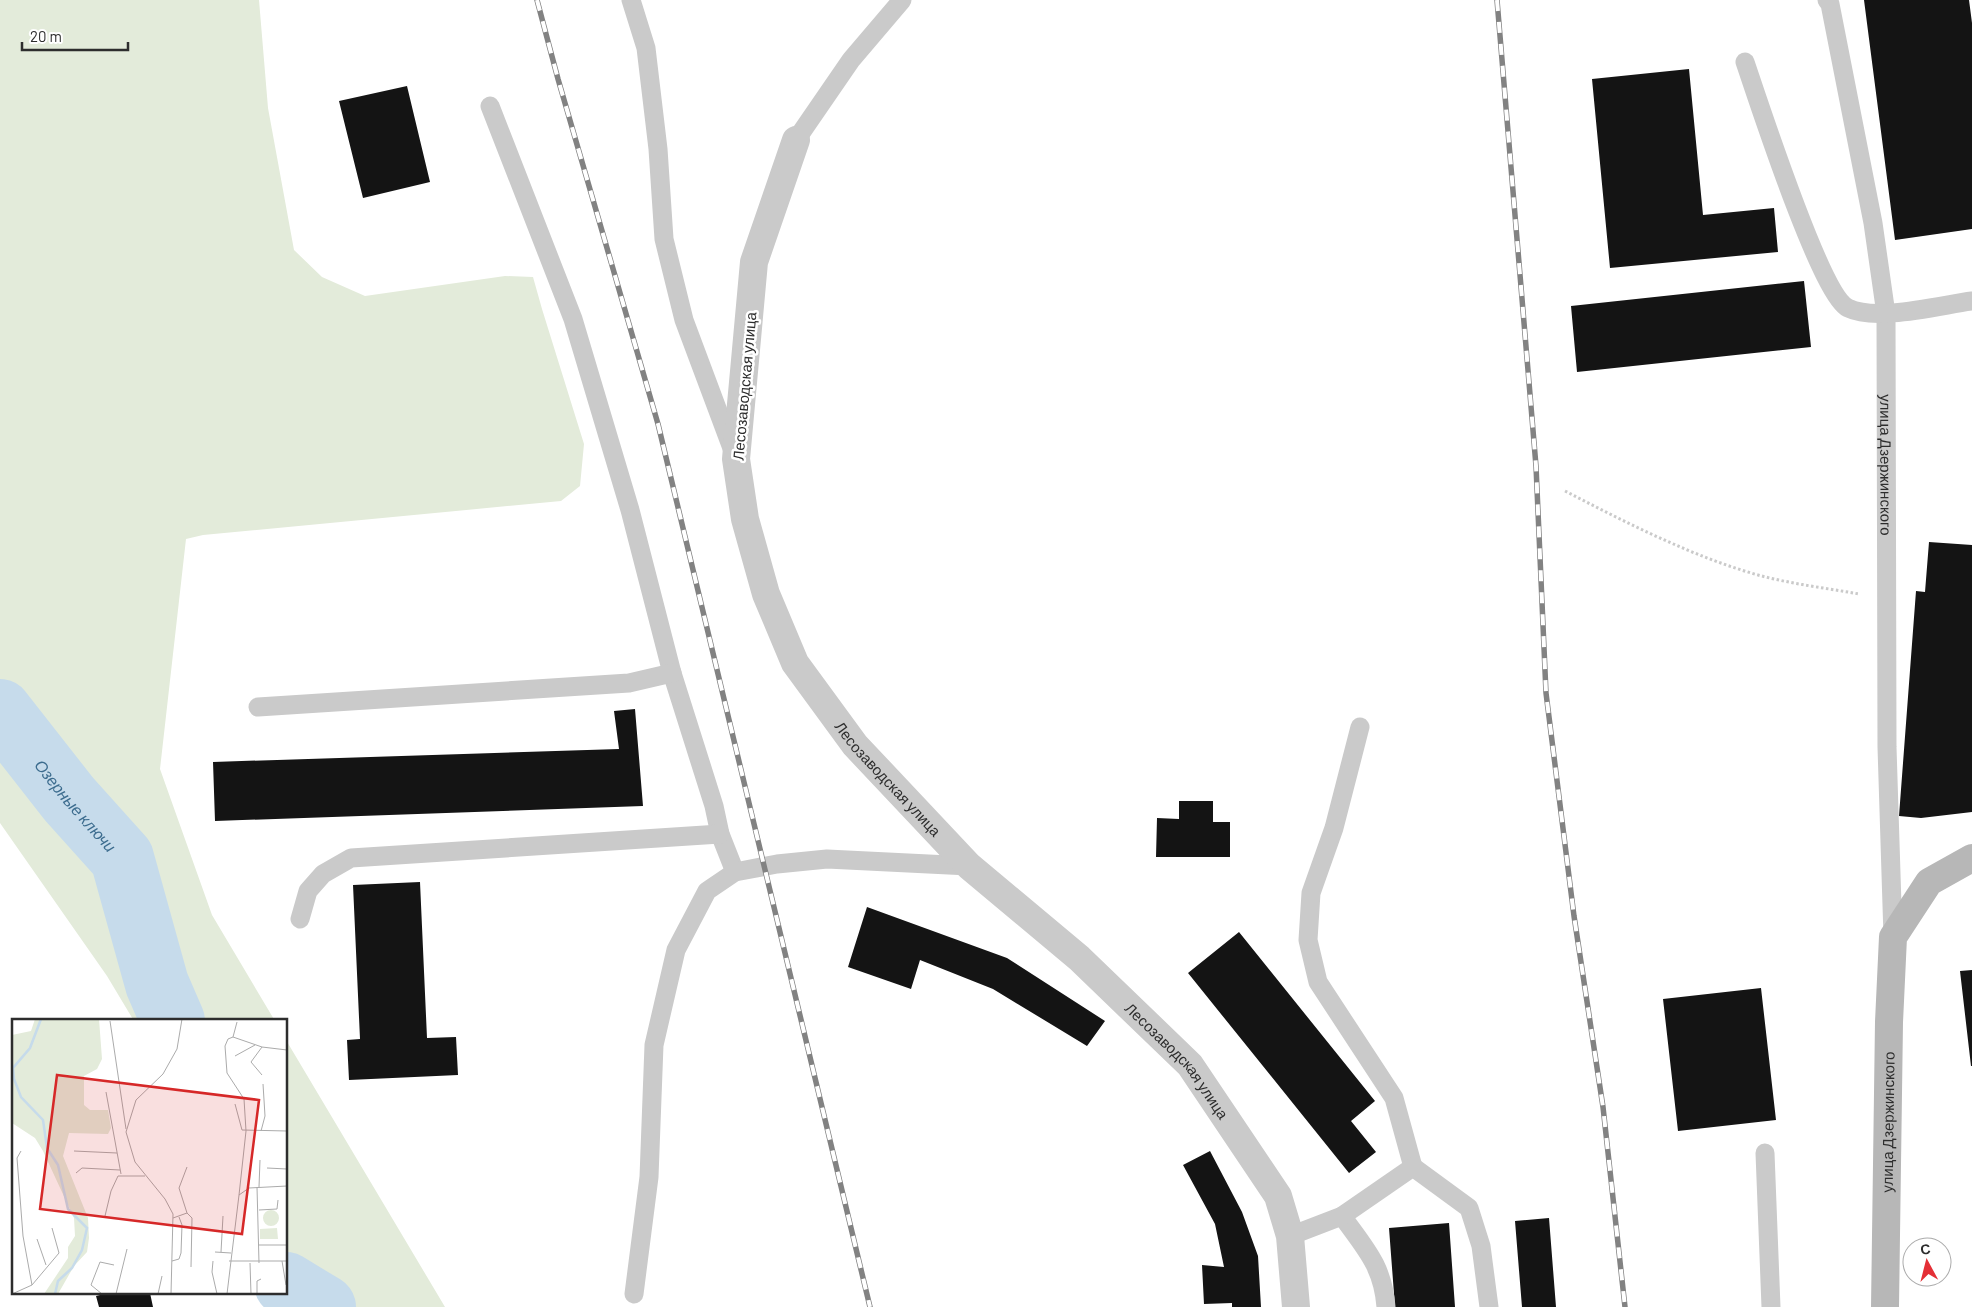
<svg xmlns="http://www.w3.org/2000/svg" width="1972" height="1307" font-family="Barlow,sans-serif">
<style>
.green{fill:#e3ebda}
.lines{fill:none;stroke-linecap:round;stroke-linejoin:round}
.river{stroke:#c6dbeb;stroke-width:64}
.building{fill:#141414}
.path{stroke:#cacaca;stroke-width:3;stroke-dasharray:2.5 2.5;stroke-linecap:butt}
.lane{stroke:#cacaca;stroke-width:19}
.street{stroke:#cacaca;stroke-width:28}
.secondary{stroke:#b7b7b7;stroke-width:28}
.rail-casing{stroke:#828282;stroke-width:5.5}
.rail{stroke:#fff;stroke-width:4;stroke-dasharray:11;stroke-linecap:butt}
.labels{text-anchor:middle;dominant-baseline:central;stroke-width:5;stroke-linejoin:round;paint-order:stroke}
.street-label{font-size:15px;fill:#2d2d2d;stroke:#fff}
.water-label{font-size:16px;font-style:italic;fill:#3c6c8e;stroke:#fff}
.inset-river{fill:none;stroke:#c6dbeb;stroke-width:2.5}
.inset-road{fill:none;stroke:#ababab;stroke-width:1}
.view{fill:#d62828;fill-opacity:0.15;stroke:#d62828;stroke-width:2.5}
.inset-edge{fill:none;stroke:#2d2d2d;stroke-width:2.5}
</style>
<rect width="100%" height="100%" fill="#fff"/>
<path class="green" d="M0 0H259L268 108 294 250 322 277 365 296 505 276 533 277 542 309 584 444 580 486 561 501 203 535 186 539 160 769 212 915 275 1021H134L107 976 0 823Z
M286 1040 445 1307H293L282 1293H286Z"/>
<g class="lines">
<g class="river">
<path id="s1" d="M0 711 69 799 122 858 157 984 173 1021"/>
<path d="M286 1284 324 1307"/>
</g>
</g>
<path class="building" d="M1864 0H1969L1972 23V229L1895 240Z
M1689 69 1703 215 1774 208 1778 252 1610 268 1592 79Z
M407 86 430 182 363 198 339 101Z
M1804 281 1811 347 1577 372 1571 306Z
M1929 542 1972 545V812L1921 818 1899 816 1916 591 1925 592Z
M635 709 643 806 215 821 213 762 619 749 614 711Z
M1179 801H1213V822H1230V857H1156L1157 818 1179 819Z
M420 882 427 1038 456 1037 458 1075 349 1080 347 1040 360 1039 353 885Z
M867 907 1007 958 1105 1021 1087 1046 993 989 920 960 911 989 848 967Z
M1239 932 1375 1101 1351 1121 1376 1152 1349 1173 1188 973Z
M1972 970V1066H1971L1960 971Z
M1761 988 1776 1120 1678 1131 1663 999Z
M1210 1151 1242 1212 1258 1256 1261 1307H1232V1303L1204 1304 1202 1265 1224 1267 1215 1224 1183 1165Z
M1549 1218 1556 1307H1522L1515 1221Z
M1449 1223 1455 1307H1395L1389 1228Z
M108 1293H150L153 1307H99L96 1296Z"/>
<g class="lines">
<path class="path" d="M1565 491C1627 523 1691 556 1758 575 1791 584 1826 588 1859 594"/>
<g class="lane">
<path d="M631 0 646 48 658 149 664 239 684 320 733 451"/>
<path id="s2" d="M1827 0 1830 4 1873 223 1886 314 1887 747 1893 937"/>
<path d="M1745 62C1758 100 1821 295 1848 308 1876 322 1941 305 1972 301"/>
<path d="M490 106 573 319 630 510 672 673 714 806 720 834 735 872"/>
<path d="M796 140 851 60 902 0"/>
<path d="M258 707 629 683 672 673"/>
<path d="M1360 727 1334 828 1311 893 1308 940 1318 982 1394 1098 1413 1167"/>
<path d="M300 919 308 891 323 874 351 858 720 834"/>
<path d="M1765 1153 1771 1307"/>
<path d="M1342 1216C1365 1248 1383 1266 1386 1307"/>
<path d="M1290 1236 1342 1216 1413 1167 1469 1208 1481 1246 1489 1307"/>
<path d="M634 1294 649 1177 654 1045 676 950 707 891 735 872 777 864 827 859 969 866"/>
</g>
<path class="street" id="s3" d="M796 140 754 262 736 459 745 519 766 594 795 663 855 745 969 866 1079 958 1190 1065 1278 1196 1290 1236 1296 1307"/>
<path class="secondary" id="s4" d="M1885 1307 1889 1022 1893 937 1929 882 1972 858"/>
<g class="rail-casing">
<path id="rail" d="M537 0 558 79 658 424 870 1307
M1497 0 1536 466 1546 693 1574 916 1603 1107 1625 1307"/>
</g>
<use href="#rail" class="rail"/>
</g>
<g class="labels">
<g class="street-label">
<text transform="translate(744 386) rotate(-85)">Лесозаводская улица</text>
<text stroke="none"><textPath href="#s2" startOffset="471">улица Дзержинского</textPath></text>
<text stroke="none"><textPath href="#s3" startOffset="689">Лесозаводская улица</textPath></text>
<text stroke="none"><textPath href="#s3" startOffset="1094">Лесозаводская улица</textPath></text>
<text stroke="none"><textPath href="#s4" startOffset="185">улица Дзержинского</textPath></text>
</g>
<g class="water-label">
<text stroke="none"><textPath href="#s1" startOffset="121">Озерные ключи</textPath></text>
</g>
</g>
<g transform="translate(12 1019)">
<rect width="275" height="275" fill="#fff"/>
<path d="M23 0H87L90 40 85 50 72 57V86L78 91H96L99 109 96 115 57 114 51 137 76 199 77 219 75 233 62 247 46 275H32L56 239V228L63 217 62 199 31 132 23 119 0 104V16L19 12ZM251 199a8 8 0 1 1 16 0a8 8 0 1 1-16 0ZM265 209 266 220H248V210Z" fill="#e3ebda"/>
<path class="inset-river" d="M29 0 18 29 1 49 2 60 9 78 31 101 35 129 46 146 56 190 75 209 70 231 60 249 46 262 43 275"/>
<path class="inset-road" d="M98 2 114 110M221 18 225 3M223 37 243 26M250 56 239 43 250 28 275 31M94 73 109 155M223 85 230 111 275 112M249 112 253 97 251 65M9 132 5 139 11 217 20 266M62 132 105 134M255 149 275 150M64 154 70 149 108 151M245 168 247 244M247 168 248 141M227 176 234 112 232 80 215 54 213 27 216 20 221 18 250 28M247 191 265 190 266 181M175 194 167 169 175 148M93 197 99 172 106 157H133M161 199 175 194 180 199 179 248M25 220 34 246M247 226H275M203 233 219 234M209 233 211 197M160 242 167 240 169 234 170 206 167 198M201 242 200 253 205 275M217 242H275M270 242 274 266M238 244 239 275M0 275 20 266 47 234 40 209M90 275 79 266 88 243 102 246M104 275 115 230M146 275 150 257M159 275 161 195 153 180 123 143 114 113 124 81 151 55 165 30 170 0M215 275 227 176 237 169 275 167M245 275V262L249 260"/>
<path class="view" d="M45 56 247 81 230 215 28 190Z"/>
<rect width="275" height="275" class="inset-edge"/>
</g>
<g transform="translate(1927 1262) rotate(353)"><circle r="24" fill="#ffffff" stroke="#ababab"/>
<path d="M0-4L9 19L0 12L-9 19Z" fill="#e42f36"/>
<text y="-8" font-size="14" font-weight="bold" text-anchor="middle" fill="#2d2d2d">С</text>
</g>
<path d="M22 42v8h106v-8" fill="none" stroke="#2d2d2d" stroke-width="2.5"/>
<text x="30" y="42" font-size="15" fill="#2d2d2d" stroke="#ffffff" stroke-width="4" paint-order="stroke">20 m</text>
</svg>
